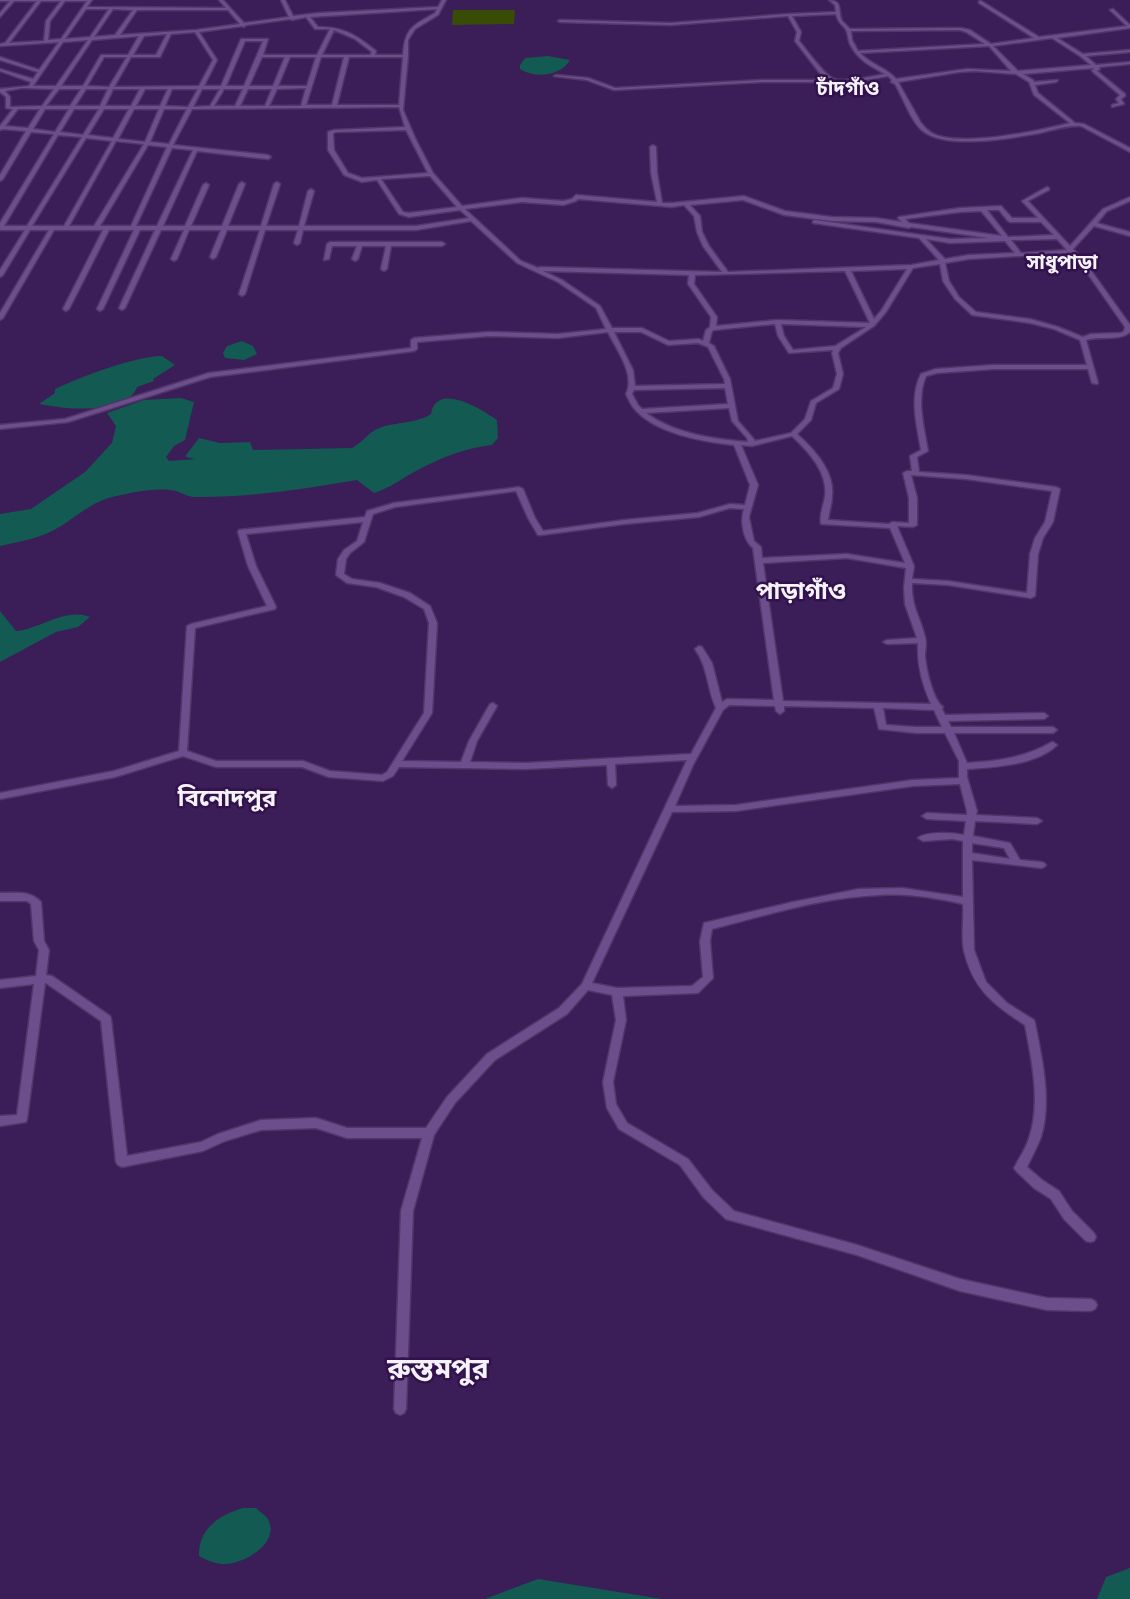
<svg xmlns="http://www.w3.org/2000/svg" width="1130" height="1599" font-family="Manrope,'Noto Sans Bengali',sans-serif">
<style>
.green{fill:#394c05}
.water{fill:#125a52}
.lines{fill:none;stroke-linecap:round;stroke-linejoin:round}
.minor-casing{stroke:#513666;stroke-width:3}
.minor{fill:#6c4e8d;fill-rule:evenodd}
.labels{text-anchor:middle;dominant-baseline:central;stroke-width:5;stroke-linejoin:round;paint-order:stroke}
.far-quarter-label{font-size:20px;font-weight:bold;fill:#f6f2fa;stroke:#31124c}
.quarter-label{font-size:24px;font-weight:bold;fill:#f6f2fa;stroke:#31124c}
.near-quarter-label{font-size:28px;font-weight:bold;fill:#f6f2fa;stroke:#31124c}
</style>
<rect width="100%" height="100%" fill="#3b1d58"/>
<path class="green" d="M453 10H515L514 24 452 25Z"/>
<path class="water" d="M548 56 570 60C561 76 535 79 520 69V65L525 58Z
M242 341 253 346 257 354 244 360 225 358 223 353 227 346Z
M162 356 175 365 153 379 154 381 137 387C127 416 62 409 39 404L55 393V389C80 377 136 356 162 356Z
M181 398 194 402 185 440 174 446 166 457 169 461 196 459 186 457V455L199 438 220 443 250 442 253 450 352 448C361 443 368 434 375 430 392 421 414 425 431 414 436 381 482 409 497 420L498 438 492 445C465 448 440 458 416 471 401 479 390 488 374 493L357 480C303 489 249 498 193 497 187 496 182 493 176 491 158 487 135 492 117 496 94 500 80 514 61 526 43 538 21 541 0 546V514L31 509 85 472 112 443 116 426 107 413 144 400Z
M0 611 16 631C40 629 65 607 90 617L78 627 56 632 0 662Z
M243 1508H256C259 1511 264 1514 267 1518 283 1542 242 1566 222 1564 213 1563 206 1560 199 1556 198 1529 219 1515 243 1508Z
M1130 1568V1599H1097L1106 1577Z
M538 1579 662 1599H485Z"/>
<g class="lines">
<g class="minor-casing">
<path id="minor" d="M0 0H92L87 7 226 8 219 0H223L244 23 289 17 281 0H285L293 16 319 13 438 7 442 0H446L438 15 415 29 408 40V56L403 110 416 140 433 173 462 206 522 198 563 201 572 199 576 195 657 202 651 173 650 147 653 145 656 147 657 173 662 203H672L744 196 785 211 832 217 876 218 902 222 898 218 899 217 960 208 1001 206 1012 218H1038L1022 201 1047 187 1049 188V190L1028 201 1070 246 1103 209 1130 197V201L1107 211 1097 223 1130 232V236L1094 226 1073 249 1085 262 1130 325V332C1119 342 1100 335 1086 340L1098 383 1097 384 1092 383 1088 369H994L937 373 926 376C916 399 924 427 928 451L917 457 919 472 966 475 1056 487 1060 489 1053 522 1043 538 1038 554 1035 596 1031 598 948 585 912 583C911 607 920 616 925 637 927 643 925 649 925 656 926 669 933 700 943 707L942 709 945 715 1044 713 1048 716 1044 719 948 721 951 727H1053L1057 730 1053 733H954L967 763C997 761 1024 758 1050 743L1053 742 1057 745C1037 765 995 767 967 769V777L977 811 976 815 1037 818 1042 821 1037 824 975 821 973 836 1010 843 1020 860 1041 862 1044 863 1046 865 1044 867 1041 868 972 860 974 950 986 982 1007 1003 1034 1020 1035 1023C1042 1059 1052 1101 1041 1137 1037 1147 1032 1157 1027 1167L1042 1180 1059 1191 1072 1211 1094 1233 1096 1237 1094 1241 1090 1242 1086 1241 1064 1219 1051 1199 1034 1188 1016 1171 1014 1168C1019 1158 1026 1149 1029 1138 1041 1103 1032 1061 1025 1025 994 1005 973 989 964 951 961 938 964 918 963 904 936 898 908 893 880 895 823 897 767 915 712 929L710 941 713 978 698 993 623 996 626 1020 613 1082 616 1104 627 1123 688 1159 712 1190 734 1211 857 1245 960 1279 1047 1298 1091 1299 1095 1301 1097 1305 1095 1309 1091 1311 1047 1310 960 1291 857 1255 726 1219 704 1198 680 1165 619 1129 607 1108 603 1082 616 1020 612 995 588 990 567 1014 495 1060 455 1103 434 1135 413 1211 406 1409 404 1413 400 1415 396 1413 394 1409 401 1211 422 1138H347L316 1128 261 1130 225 1141 203 1151 122 1167 118 1165 116 1162 101 1021 46 983H45L27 1119 26 1122 0 1126V1116L17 1115 34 984 0 988V980L36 976 39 950 34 941 31 904 27 901H0V893C15 893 30 890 41 902L44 941 49 950 46 975 52 976 110 1016 111 1019 127 1156 201 1142 218 1134 261 1120 316 1118 347 1128H426L447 1097 487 1054 559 1008 582 984 687 760 615 764 616 785 612 788 608 785 607 765 526 769 399 767 393 776 383 781 329 777 302 767H216L183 756 115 777 0 799V793L114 771 179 751 187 626 191 624 267 606 248 566 238 532 239 530 365 517 367 511 394 503 519 487 523 489 535 518 543 531 624 520 698 513 730 504 745 505 750 485 734 445C703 442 653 433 633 407 630 403 628 398 626 394 636 375 616 349 608 332L558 338 489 336 417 342V349L414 351 210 377 68 422 0 429V425L65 419 209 373 411 348V340L414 338 489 332 558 334 606 329 596 308 558 282 517 263 471 221 416 230H303L300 243 297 245 294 243 298 230H265L245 294 242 296 239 294 260 230H227L216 257 213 259 210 257 221 230H189L177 259 174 261 171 259 184 230H161L125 308 122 310 119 308 155 230H140L103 309 100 311 97 309 134 230H109L69 309 66 311 63 309 103 230H54L3 318 0 320V313L49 230H30L3 275 0 277V270L25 230H0V223L54 134 31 132 3 179 0 181V175L26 131 3 129 0 130V126L13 109 6 108V97L0 92V89L29 86 31 82 0 71V69L33 79 38 72 0 60V57L39 70 59 42 0 46V44L5 43 37 1H14L0 17V13L10 1H0ZM41 1H61L46 21 44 41 9 43ZM65 1H87L61 39 48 40 50 21ZM86 9H109L90 37 65 39ZM113 9 133 10 115 35 94 37ZM437 9 435 13C413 26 405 27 403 55H375L376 51C356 35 344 27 318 27L310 17ZM137 10H228L240 24 196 30 120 35ZM306 17 315 29H330L317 55H263L268 39H241L221 86H204L217 60 199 32 242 26 244 27 246 25 290 19 292 20ZM334 30 355 39 372 52 370 55H322ZM195 32 213 60 199 86 114 87 131 57H160L171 34ZM167 34 156 55H133L144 36ZM139 36 128 55H101L83 86H61L92 40ZM88 40 56 86H33L63 42ZM245 41H263L244 86H226ZM104 57H127L109 87 87 86ZM262 57H285L273 86H249ZM290 57H316L307 86H278ZM321 57H344L332 105H306ZM349 57H403L399 105H337ZM22 88 54 89 42 106 10 107V97L5 91ZM306 88 301 106H269L277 89ZM59 89H81L70 106H46ZM86 89H108L100 106H75ZM113 89H140L131 106H105ZM145 89H168L160 106H136ZM172 89H198L188 107 165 106ZM202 89H220L210 106 193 107ZM224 89H243L235 106H214ZM248 89H272L265 106H240ZM399 107 405 127 334 130 328 132V150L344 175 362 182 377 180 399 214 409 217 460 210 469 218 416 226H304L314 191 311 189 308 191 299 226H266L280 184 277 182 274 184 261 226H228L245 184 242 182 239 184 222 226H191L209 185 206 183 203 185 185 226H163L197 151 268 159 271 157 268 155 173 145 192 109ZM18 109H40L28 128 5 126ZM45 109H69L55 132 33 129ZM74 109H99L83 135 60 132ZM104 109H129L113 138 88 135ZM134 109H159L145 142 118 139ZM164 109H187L169 144 150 142ZM406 130 428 173 362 178 348 173 334 150 333 134 335 132ZM58 135 82 137 27 226H4ZM86 138 112 141 64 226H32ZM116 141 144 144 94 226H69ZM148 145 167 147 131 226H100ZM172 148 193 150 157 226H136ZM430 176 457 207 409 213 403 212 381 179ZM578 199 672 207 684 205 694 216 697 232 703 246 722 272 540 267 538 268 521 261 465 209 522 202 563 205 576 201ZM743 200 784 215 832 221 876 222 909 228 911 227 989 238 950 239 815 220 813 221V223L919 238 939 260 911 265 728 272 709 246 702 232 700 216 690 205ZM987 210H999L1008 221 1010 222H1041L1054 235 1008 237ZM981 211 1002 236 909 223 905 219 960 212ZM926 239 950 243 1005 241 1015 253 969 255 945 259ZM1057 239 1067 250 1021 253 1011 240ZM1068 253H1070L1081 264 1125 327 1124 331 1121 333 1091 334 1083 337 1058 327 1030 319 976 312 959 297 949 281 945 263 969 259ZM940 264 943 281 955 299 972 315 1030 323 1054 329 1080 340 1087 365H994L936 369 921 374C909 397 917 426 921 450L910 456 912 471H907L903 473 909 498V523L892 522 889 524 828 520C829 512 832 504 832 496 835 472 814 449 797 434L811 420 816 403 839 389 843 374 838 353 841 348 874 326 886 312 913 268ZM907 269 881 311 874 319 851 271ZM543 271 689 275 688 284 711 317 710 327 706 330 703 341 699 339 669 341 642 328H612L600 306 562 280ZM845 271 870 323 777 320 716 326 717 317 694 284 695 275ZM775 324 778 336 789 353 833 350 832 353 837 374 833 388 811 401 805 419 791 433 755 441 752 437 738 421 730 379 714 346 709 343 712 331 714 330ZM781 324 866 327 835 346 793 350 784 336ZM614 332H641L668 345 698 343 708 347 724 379 725 384 635 386 633 370ZM725 388 728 404 642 409 638 405 632 394 634 390ZM729 408 732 421 747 438 748 442C713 439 675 434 646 413ZM792 436C808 451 828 472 825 496 824 505 819 514 821 524L890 528 905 563 847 554 762 558 761 547 754 541 749 517 758 485 741 445 752 446ZM911 475 966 479 1052 491 1045 522 1035 538 1030 554 1027 593 948 581 912 579 914 566 897 526 913 527 917 525V498ZM516 491 528 518 538 535H541L624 524 699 517 730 508 744 509C740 521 743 540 753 548L774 700 727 699 722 702 712 663 702 647 699 646 695 649C708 667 707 688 716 708L691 754 526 763 470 762 477 741 497 706 493 703 490 704 469 741 461 762 402 761 432 713 437 623 430 606 410 593 380 583 352 579 344 574 346 559 350 553 364 542 373 514 395 507ZM363 522 357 541 344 550 338 559 336 575 347 583 376 587 404 597 424 609 429 623 424 713 387 772 382 775 330 771 303 761H216L187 751 195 628 275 609 276 607 256 566 246 534ZM847 558 906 568 904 588 905 604 917 638 887 640 883 642 887 644 918 643C917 665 922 684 931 704L783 701 763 563ZM729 705 775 706 776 711 780 714 784 711V706L874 708 879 729 916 733H945L959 761V778L913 780 736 805 675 806 693 765 723 710ZM883 708 934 710 942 727H916L886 725ZM960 784 967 811V815L927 813 922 816 927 819 966 821 964 835C952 833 927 831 918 838L923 841 952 839 963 841V897L902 888 859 889 793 902 704 923 700 941 703 977 692 986 617 988 592 983 672 812 736 811 913 786ZM972 843 1004 848 1010 859 972 853Z
M829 0C844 2 837 10 842 21 845 24 847 26 850 29L960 28 970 30 991 44 1034 38 979 3V1H981L1039 37 1127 26 1110 10 1113 9 1130 25V28L1057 38 1083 54 1130 50V52L1086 56 1096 65 1130 62V64L1099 67 1100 69 1097 71 1125 94V96L1121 99 1124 104 1112 107V105L1119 103 1116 99 1120 95 1092 71 1094 68 1023 74 1033 80 1034 82 1058 80 1056 82 1035 85 1038 93 1075 123 1084 124 1130 148V152L1081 126C1068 125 1053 130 1040 133 1011 138 947 150 923 131 911 122 903 97 895 84L891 82 892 80 888 76 854 82H762L614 90 587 80 554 76 556 75 588 78 615 88 762 80H829L819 72 795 41 797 32 788 16 671 25 560 22 558 21 560 20 671 23 789 14 836 12 835 5ZM836 14C839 25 843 24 846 30 848 33 848 40 850 44 857 59 870 66 885 74 874 76 844 83 834 79 824 75 807 50 799 41L801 32 792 16ZM960 30 966 32 985 44 858 51 852 40 851 31ZM1052 38 1080 56 1091 65 1018 71 993 46ZM989 46 1011 71 967 69 896 79C887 68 871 65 860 53ZM975 71 1016 74 1029 82 1034 95 1070 123C1039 131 965 146 936 135 930 133 925 128 921 123L898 82 959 72Z
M330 242H442L445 244 442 246H391L387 269 384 271 381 269 386 246H362L358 259 355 261 352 259 357 246H332L329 259 324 260 327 244Z"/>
</g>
<use href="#minor" class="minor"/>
</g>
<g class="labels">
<g class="far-quarter-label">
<text x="848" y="87">চাঁদগাঁও</text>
<text x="1062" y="261">সাধুপাড়া</text>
</g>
<g class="quarter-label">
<text x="801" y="589">পাড়াগাঁও</text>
<text x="227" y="796">বিনোদপুর</text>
</g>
<g class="near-quarter-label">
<text x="438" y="1367">রুস্তমপুর</text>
</g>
</g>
</svg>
